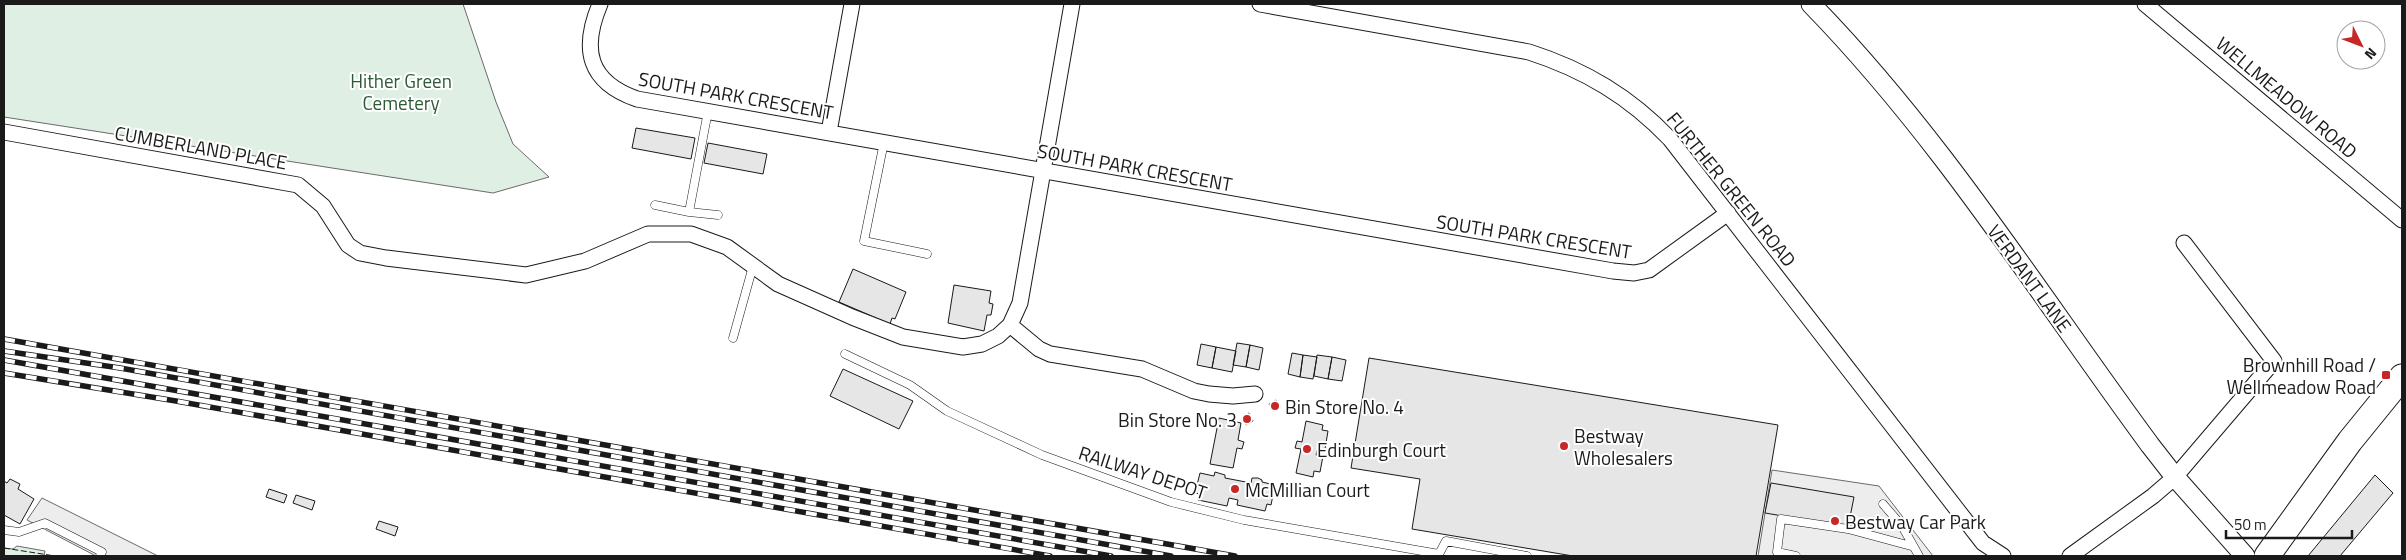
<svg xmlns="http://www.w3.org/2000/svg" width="2406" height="560" font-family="'Titillium Web',sans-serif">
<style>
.green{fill:#e0efe3;stroke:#6a6a6a}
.parking{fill:#ededed;stroke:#6a6a6a}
.building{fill:#e6e6e6;stroke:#1a1a1a}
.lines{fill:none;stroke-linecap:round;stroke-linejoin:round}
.service-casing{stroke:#1a1a1a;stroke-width:9}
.minor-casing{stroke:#1a1a1a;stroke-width:17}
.tertiary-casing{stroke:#1a1a1a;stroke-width:21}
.trunk-casing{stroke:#1a1a1a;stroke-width:27}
.service{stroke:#fff;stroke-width:8}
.minor{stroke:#fff;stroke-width:15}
.tertiary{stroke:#fff;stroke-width:19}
.trunk{stroke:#fff;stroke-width:25}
.rail-casing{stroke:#1a1a1a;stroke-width:5.5}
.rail{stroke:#fff;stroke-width:4;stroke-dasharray:11;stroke-linecap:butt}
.fence{stroke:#1a1a1a;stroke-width:1;stroke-dasharray:6 2.5;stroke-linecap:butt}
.poi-dot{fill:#c62828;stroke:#fff;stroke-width:2}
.labels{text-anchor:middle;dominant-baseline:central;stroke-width:4;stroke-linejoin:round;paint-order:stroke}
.park-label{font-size:19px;fill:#2b5a34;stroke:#fff}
.street-label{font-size:19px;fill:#1a1a1a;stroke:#fff}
.poi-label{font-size:19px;fill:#1a1a1a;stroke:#fff;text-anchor:start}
</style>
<rect width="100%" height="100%" fill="#fff"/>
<path class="green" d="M4 4H463L496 102 513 144 549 177 493 193 4 117Z
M17 546 45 551 44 556H4V548L13 549Z"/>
<path class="parking" d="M1772 470 1879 486 1933 556H1758Z
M42 498 158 556H96L27 520Z"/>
<path class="building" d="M636 128 695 138 691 159 632 148Z
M708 143 767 154 763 174 704 163Z
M853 269 906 292 895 319 892 318 890 324 839 302Z
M954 285 991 291 989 303 993 304 991 315H987L984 331 948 323Z
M1237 343 1250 345 1246 367 1233 365Z
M1201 344 1216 347 1212 368 1197 365Z
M1250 345 1263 348 1259 370 1246 367Z
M1216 347 1236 351 1232 372 1212 368Z
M1292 353 1303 355 1300 377 1288 374Z
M1303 355 1317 357 1313 379 1300 377Z
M1317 355 1332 357 1328 379 1314 376Z
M1332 357 1346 360 1342 381 1328 379Z
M1369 358 1778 425 1756 556H1573L1412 529 1420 479 1351 468Z
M843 369 913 401 899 429 830 396Z
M1276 400 1280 408 1273 411 1269 404Z
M1249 413 1253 421 1246 425 1242 417Z
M1219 418 1241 423 1238 440 1244 442 1242 449 1237 448 1233 468 1210 464Z
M1306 421 1323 425 1322 430 1328 431 1325 449 1318 448 1316 455 1323 456 1320 472 1314 471 1313 477 1296 473 1301 449 1295 448 1297 441 1302 442Z
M1215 472 1225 475V478L1251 483 1252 478H1258L1262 480V482L1275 485 1271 505 1267 504 1265 511 1237 505 1238 500 1229 498 1227 506 1198 500 1200 494 1195 493 1200 473 1214 476Z
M2375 475 2393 493 2340 556H2308Z
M10 479 20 484 18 489 34 499 20 524 4 515V481L7 483Z
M1771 483 1854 497 1848 527 1765 513Z
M269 489 287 495 284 503 266 497Z
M296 495 315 501 312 510 293 503Z
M379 521 398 527 395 536 376 529Z"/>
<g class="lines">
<g class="service-casing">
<path id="service" d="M884 142 864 241 927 254
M655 205 689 212 708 111
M689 212 718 215
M733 338 753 266
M845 354 910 385 947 411 1042 455 1171 502 1244 520 1439 554 1446 541 1527 556
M1883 504 1902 526 1919 556
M4 530 19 532 45 523 102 552 100 556
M1796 556 1777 552 1781 519 1848 529 1911 546"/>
</g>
<g class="minor-casing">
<path id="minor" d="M600 4C581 49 588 82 637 99L1613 271 1634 273 1649 270 1728 213
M1260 4 1529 52C1585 70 1630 97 1670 139L1983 543 2003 556
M2145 4 2402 220
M4 132 298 185 323 206 348 245 360 253 386 258 526 275 585 261 648 234H691L727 247 778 284 852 317 903 337 963 347 982 344 998 336 1010 325 1020 303 1072 4
M829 132 852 4
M1010 325 1039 349 1050 354 1142 369 1194 391 1209 394 1233 396 1255 394
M2070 556 2153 496 2175 477 2274 361 2184 243"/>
</g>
<g class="tertiary-casing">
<path id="tertiary" d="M1811 4C1941 137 2040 296 2150 445L2175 477 2245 556"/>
</g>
<g class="trunk-casing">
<path id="trunk" d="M2267 556 2350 441 2402 377"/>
</g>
<use href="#service" class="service"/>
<use href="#minor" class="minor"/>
<use href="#tertiary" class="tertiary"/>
<use href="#trunk" class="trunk"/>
<g class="rail-casing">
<path id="rail" d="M4 339 1235 556
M4 351 120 368 1171 556
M4 360 1111 556
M4 373 176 401 1050 556"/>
</g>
<use href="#rail" class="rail"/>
<path class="fence" d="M4 548 55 556"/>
</g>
<g class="poi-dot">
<rect x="2381" y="370" width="10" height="10" rx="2.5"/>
<circle cx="1275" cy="406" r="5"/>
<circle cx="1247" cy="419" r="5"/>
<circle cx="1564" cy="446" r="5"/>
<circle cx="1307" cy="449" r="5"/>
<circle cx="1235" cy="489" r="5"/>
<circle cx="1835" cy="521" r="5"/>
</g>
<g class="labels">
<g class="park-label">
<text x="401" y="80">Hither Green<tspan x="401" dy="22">Cemetery</tspan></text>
</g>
<g class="street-label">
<text transform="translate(736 95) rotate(10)">SOUTH PARK CRESCENT</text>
<text transform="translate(2287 97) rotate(40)">WELLMEADOW ROAD</text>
<text transform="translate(201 147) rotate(10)">CUMBERLAND PLACE</text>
<text transform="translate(1135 167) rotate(10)">SOUTH PARK CRESCENT</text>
<text transform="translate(1732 189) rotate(51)">FURTHER GREEN ROAD</text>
<text transform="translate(1534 236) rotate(9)">SOUTH PARK CRESCENT</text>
<text transform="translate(2030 278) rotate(54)">VERDANT LANE</text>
<text transform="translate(1143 472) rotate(18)">RAILWAY DEPOT</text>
</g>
<g class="poi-label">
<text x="2376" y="364" text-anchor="end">Brownhill Road /<tspan x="2376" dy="22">Wellmeadow Road</tspan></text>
<text x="1285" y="406">Bin Store No. 4</text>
<text x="1237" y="419" text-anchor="end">Bin Store No. 3</text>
<text x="1574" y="435">Bestway<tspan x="1574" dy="22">Wholesalers</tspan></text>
<text x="1317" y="449">Edinburgh Court</text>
<text x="1245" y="489">McMillian Court</text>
<text x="1845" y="521">Bestway Car Park</text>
</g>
</g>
<rect width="2406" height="560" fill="none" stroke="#1a1a1a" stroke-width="10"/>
<g transform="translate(2361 45) rotate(132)"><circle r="24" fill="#ffffff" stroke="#a3a3a3"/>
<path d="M0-4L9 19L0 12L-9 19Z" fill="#c62828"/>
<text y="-8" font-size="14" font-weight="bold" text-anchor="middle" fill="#1a1a1a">N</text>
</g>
<path d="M2226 530v8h126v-8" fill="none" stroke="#1a1a1a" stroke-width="2.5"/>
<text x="2234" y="530" font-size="15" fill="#1a1a1a" stroke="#ffffff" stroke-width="4" paint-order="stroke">50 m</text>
</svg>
